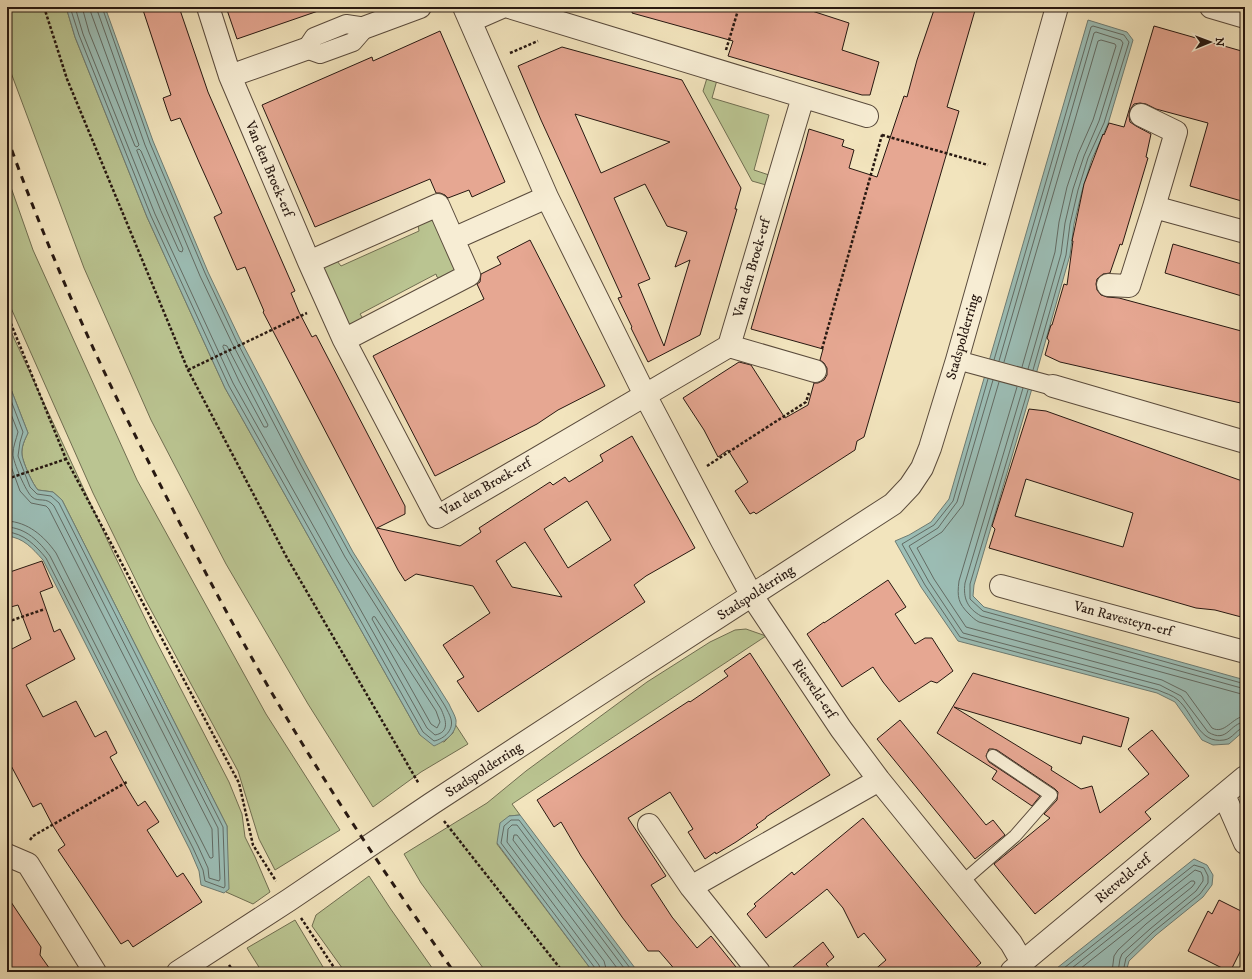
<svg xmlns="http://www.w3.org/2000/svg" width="1252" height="979" font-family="'IM FELL DW Pica',serif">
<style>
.green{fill:#bac491;stroke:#706e51}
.water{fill:#9cbeb6;stroke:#6d7c74}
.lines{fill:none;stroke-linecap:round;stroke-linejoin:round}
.shore{stroke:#626b64;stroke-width:1}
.building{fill:#e6a792;stroke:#271811;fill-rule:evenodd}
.service-casing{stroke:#5a4b3c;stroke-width:14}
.pedestrian-casing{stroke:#5a4b3c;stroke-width:20}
.minor-casing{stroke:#5a4b3c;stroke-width:24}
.tertiary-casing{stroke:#5a4b3c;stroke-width:24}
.path{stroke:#271811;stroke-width:2.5;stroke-dasharray:3 2;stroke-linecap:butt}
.service{stroke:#f7edd4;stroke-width:12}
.pedestrian{stroke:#f7edd4;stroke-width:18}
.minor{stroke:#f7edd4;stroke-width:22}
.tertiary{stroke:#f7edd4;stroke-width:22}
.rail{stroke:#271811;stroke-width:3;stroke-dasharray:7 7;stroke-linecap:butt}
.labels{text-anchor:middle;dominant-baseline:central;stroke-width:3.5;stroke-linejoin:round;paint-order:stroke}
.street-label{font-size:14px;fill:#271811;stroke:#f7edd4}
</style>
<rect width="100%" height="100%" fill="#f2e4bd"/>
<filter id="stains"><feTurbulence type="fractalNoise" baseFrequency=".005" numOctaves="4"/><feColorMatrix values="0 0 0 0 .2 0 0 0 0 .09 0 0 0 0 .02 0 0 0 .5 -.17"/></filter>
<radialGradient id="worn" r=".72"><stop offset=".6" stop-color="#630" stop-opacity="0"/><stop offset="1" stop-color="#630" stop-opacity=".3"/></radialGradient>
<path class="green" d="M7 7H66L75 37 147 217 225 388 420 735 444 742 453 733 455 724 468 744 421 772 373 807 308 704 226 564 151 420 84 268 7 62Z
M707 78 717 80 712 98 769 115 754 170 769 175 766 185 752 181 703 91Z
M7 176 33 250 137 480 266 714 340 830 275 870 259 839 238 771 145 599 93 493 7 299Z
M432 219H433L455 269V271L441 279 437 277 436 274 360 314 362 317 361 321 350 327 322 267 337 261 341 266 419 231 418 225Z
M7 323 111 548 154 637 229 782 242 814 245 837 255 857 270 892 253 904 226 892 227 826 62 500 53 492 38 490C33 485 23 463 22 455 21 447 25 439 28 433L7 379Z
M746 629 766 636 512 804 520 815 509 816 497 844 593 972H486L421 883 404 854 487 803 526 771 647 682 710 642 735 630Z
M369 876 390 908 435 972H345L312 926 316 915Z
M295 920 326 972H262L247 948Z"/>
<path class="water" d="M66 7H105L153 141 208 272 240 339 305 463 353 552 449 704C451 709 455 715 456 720 457 734 445 741 434 746L420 735 225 388 147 217 75 37Z
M1088 20 1127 32 1133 40 1108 124 1092 159 1082 191 1074 224 1070 255 1033 385 974 585 973 596 984 607 1245 680V730L1229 744 1213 745 1202 740 1175 702 1157 693 958 641 921 587 895 541 909 535 931 522 949 499Z
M7 379 28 433C25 439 21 447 22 455 23 463 33 485 38 490L53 492 62 500 227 826 229 889 224 893 201 885 199 871 190 850 43 560C32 548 24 538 7 536Z
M520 815 638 972H593L497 843 500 823 509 816Z
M1194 859 1207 865 1213 875 1212 885 1203 897 1156 935 1129 961 1126 972H1052Z"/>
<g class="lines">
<path class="shore" d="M70 7 79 35 151 216 229 386 423 732 434 741C444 739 454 730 451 719 450 715 447 710 445 706L350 554 301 465 236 340 205 273 150 143 102 7
M75 7 83 34 155 214 233 383 427 728 435 735C451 732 445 718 441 709L345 557 297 468 232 343 200 276 145 145 96 7
M82 7 89 32 135 146 137 147 139 145 91 13 90 7
M137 150 139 149 141 151 183 249 182 252 179 251 161 211Z
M224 345 227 346 268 425 267 427H264L239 381 223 347Z
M994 360 1091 27 1093 26 1124 35 1129 42 1104 123 1088 158 1078 190 1070 224 1066 255 1033 370
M999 361 1094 33 1096 32 1121 40 1123 43 1099 121 1084 156 1073 189 1065 223 1061 254 1028 369
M1004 362 1098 41 1101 40 1115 44 1116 46 1093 120 1078 154 1067 187 1059 222 1055 252 1022 367
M988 379 953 501 934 525 902 544 925 585 960 637 1158 690C1164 693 1173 695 1178 700 1194 714 1198 744 1224 740 1233 739 1237 728 1245 727
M993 380 957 502 938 528 909 546 929 582 963 633 1160 685 1181 696 1208 732C1228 744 1229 723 1245 722
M999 382 963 505 942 532 917 548 934 579 966 627 1162 680 1186 692 1212 728C1225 735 1232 717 1245 716
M1017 387 959 581C957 597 958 603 969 614 972 617 975 620 979 622L1245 695
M1023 388 965 583C963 598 967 608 981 616L1245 689
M7 390 23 432 20 442 18 456 30 487 37 494 51 496 59 503 223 827 225 886 224 888 205 881 203 870 193 848 46 558C36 546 24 533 7 532
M1028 390 970 584V599L983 611 1245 684
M7 404 18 432C16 440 13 446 13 454 13 462 26 492 32 497 39 503 46 496 54 506L218 828 220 879 219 881 209 878 208 868 198 846 50 556C39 541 26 528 7 527
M7 421 11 433 9 441 8 458 20 491 31 503 46 506 49 509 212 829 213 857 212 858H210L56 553C44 536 28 522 7 521
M375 617 436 711 440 722 437 728 431 724 372 619 373 617Z
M596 972 595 968 501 843 504 826 511 820H519L633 972
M601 972 599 965 507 842 508 829 512 825H517L627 972
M607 972 604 961 513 840 514 835H517L620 972
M1059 972 1194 865 1204 868 1208 876V883L1200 894 1153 932 1126 958 1123 972
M1067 972 1195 870 1201 872 1203 877V881L1196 891 1150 929 1122 954 1120 959 1118 972
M1076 972 1191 881H1194L1195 883 1192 887 1146 924 1118 950 1114 956 1112 972"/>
</g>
<path class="building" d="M142 7H179L208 92 295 291 291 293 299 312 312 337 316 335 405 506V514L377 528 460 546 481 532 479 528 550 482 553 485 565 477 569 482 603 461 600 455 632 436 695 548 646 576 634 585 645 602 478 712 457 681 464 677 443 645 490 613 473 586 416 574 405 581 398 570 263 312 264 311 245 267 237 270 214 217 222 213 199 162 180 118 171 121 167 110 163 98 171 95ZM587 501 611 540 568 568 544 529ZM525 542 562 597 512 587 496 561Z
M226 7H321V10L237 39Z
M633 7H810L809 10 849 23 842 50 879 62 870 95H862L728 56 733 41 632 13Z
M935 7H976L947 107 959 111 864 437 857 441 855 450 756 514 754 512 750 514 735 491 748 482 728 450 718 457 704 430 683 398 739 362 751 365 785 418 808 405 814 383H818L824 380 827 375V368L824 363 820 360 823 349 751 329 804 148 809 129 844 140 842 146 854 150 849 168 877 177 904 96 907 97 917 60Z
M1154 26 1245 52V202L1190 186 1208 123 1156 109 1146 104 1140 103 1134 104 1130 110 1129 116 1130 122 1136 126 1151 134 1146 157 1148 158 1122 245 1120 244 1110 273 1103 274 1097 279 1096 284 1097 290 1101 295 1107 297 1119 298 1245 332V404L1060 362 1045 355 1049 341 1047 338 1051 325H1052L1064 284 1067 285 1073 241H1072L1084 184 1103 134 1104 135 1109 123 1124 127Z
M440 31 505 182 472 197 469 190 448 198 445 195 440 193H436L430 179 315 227 262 105 372 57 373 61Z
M562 47 682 80 741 188 735 209H737L700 335 648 362 631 328 632 327 618 298 622 297 541 120 518 66ZM575 114 670 142 601 173ZM645 184 667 226 687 232 675 267 690 260 664 346 638 284 650 279 614 198Z
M530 240 605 386 558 410 537 424 435 476 373 356 484 299 477 284 480 282 481 274 501 264 497 257Z
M1173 244 1245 265V297L1165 273Z
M1029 409 1046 411 1245 482V618L1215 610 1196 608 989 548 995 529 992 526ZM1026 479 1133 513 1123 547 1015 516Z
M42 561 53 587 40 592 54 632 60 629 75 659 26 685 43 717 76 701 95 737 106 731 117 753 110 757 127 788 138 806 145 801 159 822 147 830 177 877 183 873 202 902 133 947 128 940 121 944 85 890 58 850 65 845 53 826 41 803 33 807 7 758V650L8 651 31 639 18 605 7 608V573Z
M888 580 906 607 895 614 915 644 925 638H932L953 671 937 683 931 681 899 702 883 682 873 667 842 687 807 634 824 622V623Z
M750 653 830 775 766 817V818L756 825 758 827 736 842 716 854 715 852 705 859 688 832 693 829 670 792 628 818 666 876 651 885 672 917 697 948 711 936 740 972H677L659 951H648L622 917 581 856 561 822 554 827 537 800 689 701 690 702 728 676 724 671Z
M973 673 1129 718 1121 747 1083 736 1081 744 954 707 1052 767 1051 770 1081 789 1092 786 1100 813 1149 774 1128 749 1152 730 1189 776 1145 812 1151 819 1035 914 994 864 1050 818 1044 814 1057 800 1058 792 1055 789 997 750 993 749H989L986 756 989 762 1040 796 1032 806 992 779 997 771 937 733Z
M900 720 986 825 993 820 1005 835 975 859 877 739Z
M863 818 981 963 970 972H872L886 960 864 933 858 938 843 908 827 889 766 938 747 914 756 906 754 904 792 872 794 875Z
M7 896 41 947 40 955 52 972H12L7 965Z
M1219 900 1245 913V942L1230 972 1188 951 1208 911 1212 914Z
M823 942 834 957 826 964 833 972H787Z"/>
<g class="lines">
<g class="service-casing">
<path id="service" d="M962 882 1015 836 1051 795 993 756"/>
</g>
<g class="pedestrian-casing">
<path id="pedestrian" d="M346 24 366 27 353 42 320 54 306 49 314 37Z
M957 360 1053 386"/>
</g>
<g class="minor-casing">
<path id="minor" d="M208 7 230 76 309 262 344 340 437 517 729 346 803 97
M464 7 547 197 645 395 722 541 752 596 841 729 879 780 1011 943 1022 962 1024 972
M509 7 867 116
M1211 7 1245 17
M470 21 502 7
M366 27 420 7
M230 76 306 49
M1154 207 1245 232
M309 262 438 205 453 239 547 197
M1108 285 1129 286 1154 207 1176 132 1141 115
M344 340 469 275 453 239
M729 346 815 371
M1053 386 1245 442
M1001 586 1245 652
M1224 795 1245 843
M649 825 691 887 759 972
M7 855 28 864 95 972
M691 887 879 780
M1012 971 1245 777"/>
</g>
<g class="tertiary-casing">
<path id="tertiary" d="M178 972 289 900 431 804 607 689 893 504 910 486 922 468 930 448 957 360 1057 7"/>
</g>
<path class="path" d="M44 7 67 79 188 370 286 556 419 784
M726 50 739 7
M510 53 538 41
M882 135 988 165
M7 314 66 459 239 783 253 845 276 881
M822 349 882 135 881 133
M188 370 307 313
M707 466 806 402 809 393
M7 479 66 459
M7 622 45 609
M444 821 563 972
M30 840 33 836 127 782
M301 918 337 972
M229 965 234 972"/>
<use href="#service" class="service"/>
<use href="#pedestrian" class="pedestrian"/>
<use href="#minor" class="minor"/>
<use href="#tertiary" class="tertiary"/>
<path class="rail" d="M7 137C43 237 87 340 135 435 178 520 221 605 269 688 326 786 389 880 454 972"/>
</g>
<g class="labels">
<g class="street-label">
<text transform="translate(269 169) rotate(67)">Van den Broek-erf</text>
<text transform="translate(752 268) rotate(-74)">Van den Broek-erf</text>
<text transform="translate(963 337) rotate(-74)">Stadspolderring</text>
<text transform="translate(486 487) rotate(-30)">Van den Broek-erf</text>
<text transform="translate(756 593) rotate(-33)">Stadspolderring</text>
<text transform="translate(1123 619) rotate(15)">Van Ravesteyn-erf</text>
<text transform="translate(814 689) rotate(56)">Rietveld-erf</text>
<text transform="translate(484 770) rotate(-33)">Stadspolderring</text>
<text transform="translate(1123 879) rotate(-40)">Rietveld-erf</text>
</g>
</g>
<rect width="1252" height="979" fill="none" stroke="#f2e4bd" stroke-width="24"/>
<rect x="8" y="8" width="1236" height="963" fill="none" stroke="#271811" stroke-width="2"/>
<rect x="12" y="12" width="1228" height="955" fill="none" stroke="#271811"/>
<g transform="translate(1210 42) rotate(89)" stroke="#f7edd4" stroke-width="3" paint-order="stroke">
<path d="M0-3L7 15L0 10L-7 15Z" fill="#271811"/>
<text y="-6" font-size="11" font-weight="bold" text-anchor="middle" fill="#271811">N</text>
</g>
<rect width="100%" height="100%" filter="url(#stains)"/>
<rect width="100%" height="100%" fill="url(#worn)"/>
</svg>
